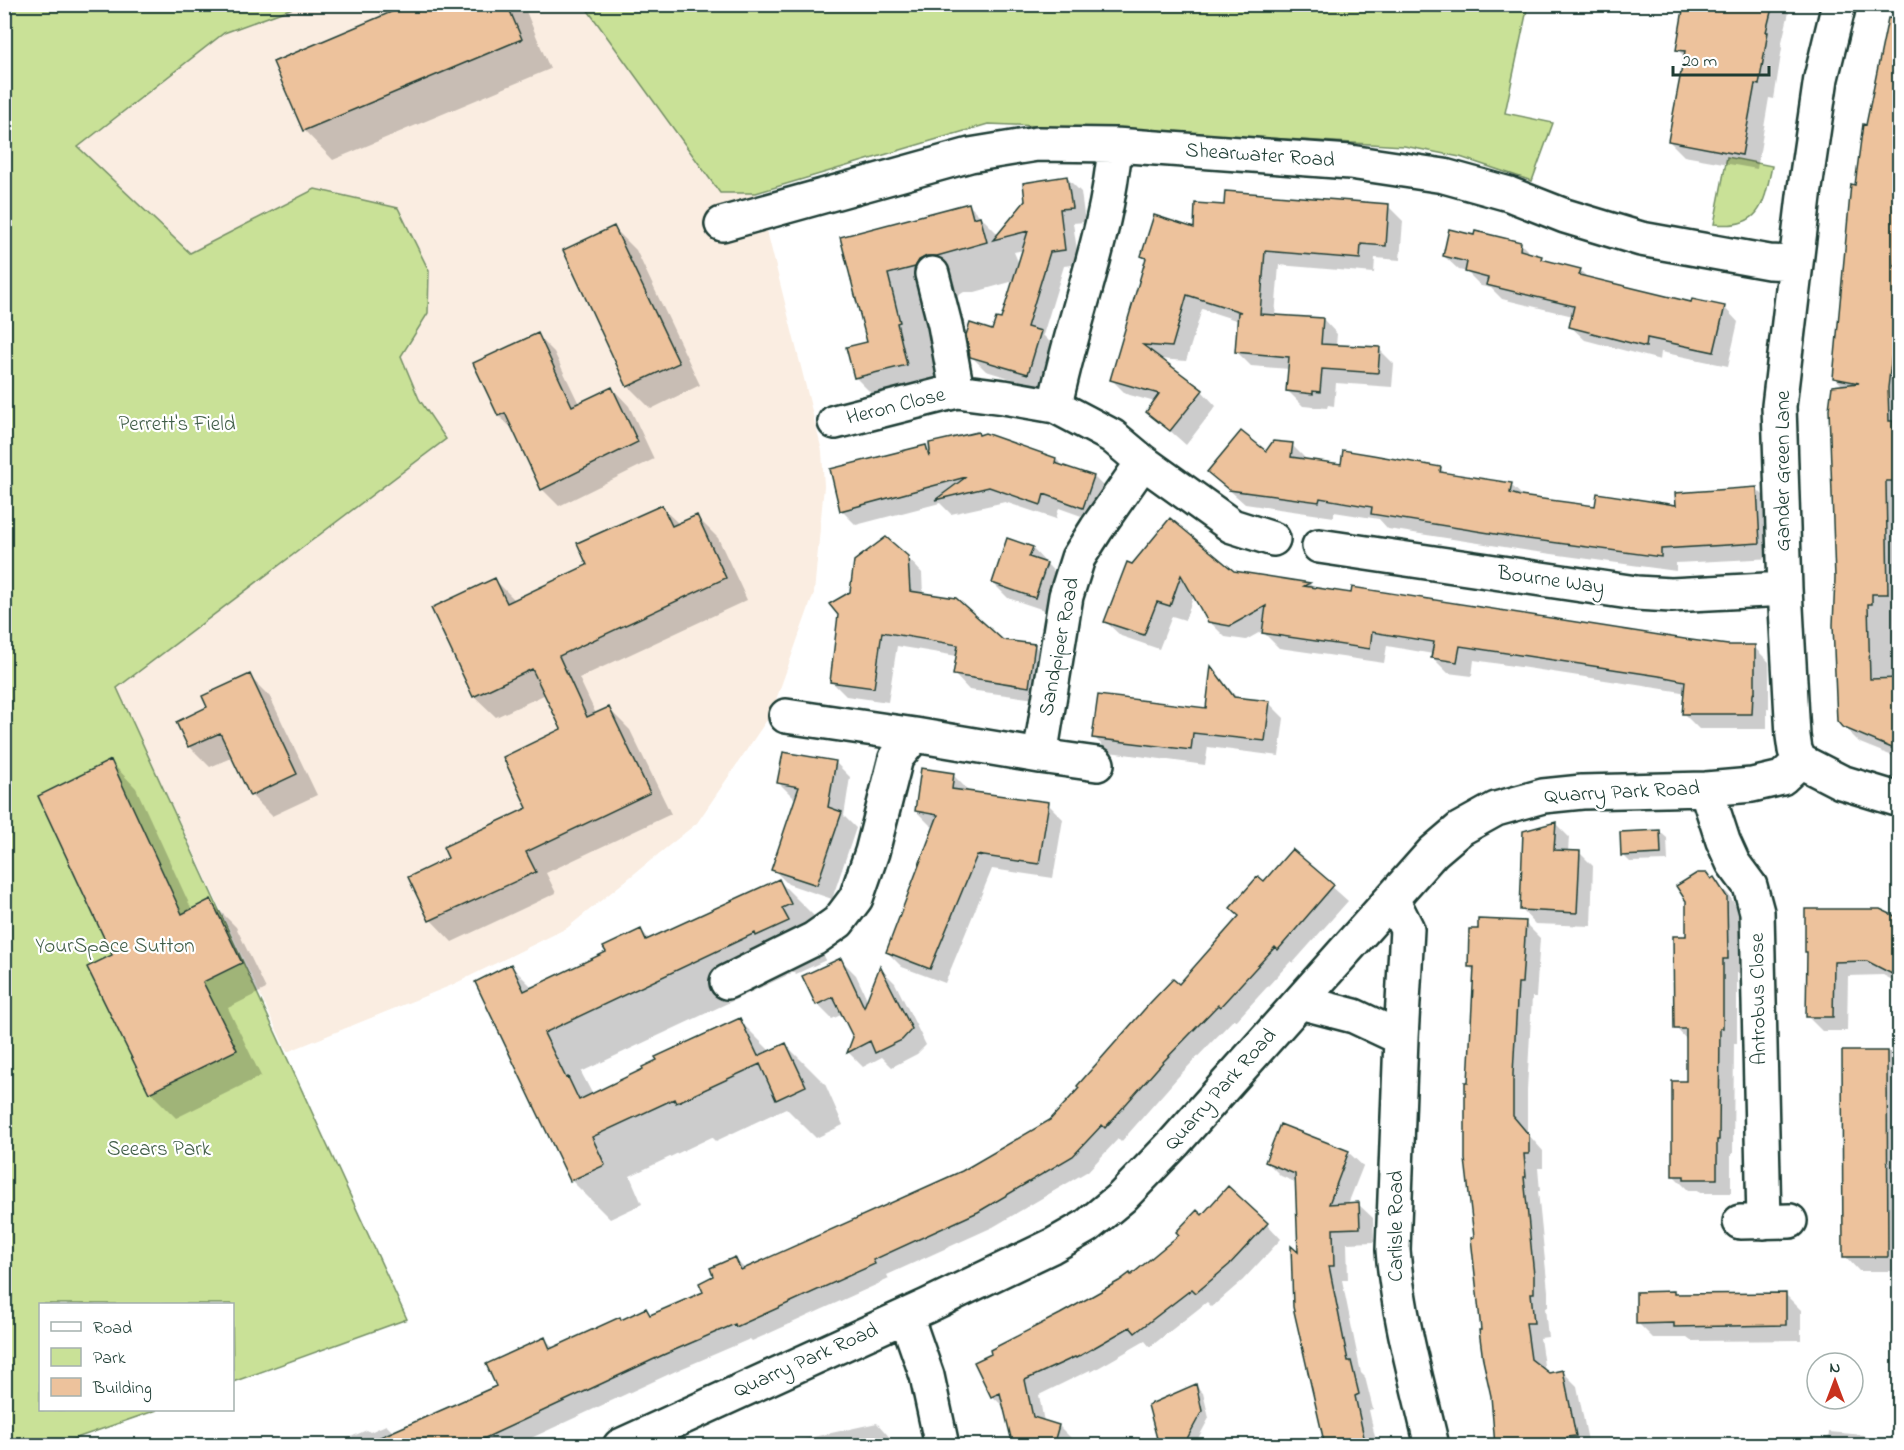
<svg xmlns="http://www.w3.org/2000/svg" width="1904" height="1450" font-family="'Indie Flower',sans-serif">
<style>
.built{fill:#faede1}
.green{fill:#c9e197;stroke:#748f66;stroke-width:1.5}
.shadow{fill:#0003;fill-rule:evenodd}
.building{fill:#edc29c;stroke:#1f3d34;stroke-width:1.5}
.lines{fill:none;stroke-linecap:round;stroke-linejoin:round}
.minor-casing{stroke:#1f3d34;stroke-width:38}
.minor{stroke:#fff;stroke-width:33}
.labels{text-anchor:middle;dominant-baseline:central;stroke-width:4.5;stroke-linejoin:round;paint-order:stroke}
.street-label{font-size:21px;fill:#1f3d34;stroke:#fff}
.park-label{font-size:21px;fill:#415e48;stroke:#fff}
</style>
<rect width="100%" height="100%" fill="#fff"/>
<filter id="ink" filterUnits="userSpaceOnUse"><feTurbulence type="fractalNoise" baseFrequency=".0167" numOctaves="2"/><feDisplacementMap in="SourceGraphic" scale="12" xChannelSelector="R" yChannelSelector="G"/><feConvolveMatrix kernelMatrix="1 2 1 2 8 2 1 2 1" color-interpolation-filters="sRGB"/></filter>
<g filter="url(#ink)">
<path class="built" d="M301 5H584L720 193H756L767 231 822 451 824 486 814 593 771 714 697 823 567 928 452 985 287 1052 117 688 446 439 419 399 401 356 428 313 315 189 190 253 77 147 224 33Z"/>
<path class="green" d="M5 5H301L224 33 78 147 190 253 315 189 398 208 429 271 428 313 401 356 419 399 446 439 117 688 407 1319 233 1382 232 1304H40V1410H157L56 1445 5 1446Z
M584 5H1528L1505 113 1553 123 1532 181 1460 157 1404 146 1111 129 988 124 756 193H720Z
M1727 157 1772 166C1764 204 1761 229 1714 224Z"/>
<path class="shadow" d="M414 4H523L550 69 333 160 304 130Z
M1734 4H1791L1781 46 1782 48 1774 99 1769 98 1757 169 1684 156 1669 141 1685 57 1678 50Z
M1900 4V759L1860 743 1843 726V386L1834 377 1857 186 1867 126Z
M1067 178 1081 192 1085 222 1073 223 1079 264 1064 266 1043 335 1054 346 1042 388 986 371 971 356 1002 321 1014 281 975 292H964L956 297 952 304 924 311 936 359 933 360 943 402 892 414 855 377 869 343 842 238 969 205 999 235ZM1024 250 1019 264 1014 252Z
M1225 206H1388L1403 221 1400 260 1375 258 1374 273 1279 265 1275 316 1323 319 1337 334 1336 346 1379 349 1394 364 1392 387 1336 383 1334 406 1328 405 1327 408 1303 406 1288 391 1290 369 1251 366 1237 352 1239 321 1202 309 1186 361 1159 359 1202 391 1216 406 1186 445 1148 411 1155 402 1126 394 1111 379 1147 260 1143 255 1195 230Z
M614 228 636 250 700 385 651 409 628 386Z
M1521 244 1531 254 1541 257 1546 261 1580 270 1589 279 1693 304 1724 307 1738 322 1728 366 1661 352 1660 360 1585 340 1570 326 1573 316 1502 299 1491 288 1481 286 1467 272 1459 270 1444 256Z
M537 335 554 352 579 404 612 388 629 406 654 459 559 506 542 489 516 432 499 416 475 364Z
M978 433 981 436 1056 459 1064 467 1094 477 1109 492 1098 522 1059 508 1056 519 1005 502 951 514 940 503 856 525 841 510 926 446 932 453Z
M1292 445 1307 460 1342 466 1440 468 1446 474 1511 485 1525 498 1596 508 1678 507 1757 489 1772 504 1774 558 1676 563V571L1530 551 1388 529 1379 519 1334 512V517L1245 504 1209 472Z
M661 507 679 524 696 516 718 538 747 600 579 678 596 714 609 709 630 730 671 814 546 873 556 893 452 942 431 920 410 877 450 859 529 809 563 730 546 694 496 717 474 696 495 580 515 600 589 566Z
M1032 548 1061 579 1050 612 1008 598 993 583Z
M907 557 922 573 923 595 1002 641 1035 646 1049 660 1043 700 969 690 955 675 957 656 897 646 888 702 846 696 831 681Z
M1128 564 1233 572 1310 584 1314 589 1728 647H1754L1769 662V708L1767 709V729H1699L1684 714 1686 693 1676 691 1474 660 1472 676 1448 673 1433 658V654L1387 646 1384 663 1279 648 1264 633V630L1246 640 1225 637 1209 621 1194 595 1185 620 1172 616 1159 649 1121 636 1106 622Z
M1212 669 1238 699 1269 703 1284 718 1279 756 1208 747 1205 765 1109 752 1094 737 1207 710Z
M249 676 270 697 317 795 272 816 251 795 233 757 210 767 189 746 209 708Z
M111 762 136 788 192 910 210 901 236 927 266 989 228 1008 261 1076 176 1118 150 1092 89 968 114 955Z
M835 762 850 777 844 816 856 828 832 899 788 884 773 869 797 798H794L779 783Z
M953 775 968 790V793L1048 804 1063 819 1053 878 992 869 945 983 902 967 887 952 935 827 931 826 916 811Z
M1555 823 1569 837 1568 852H1579L1593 866 1591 926 1535 924 1522 910Z
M1659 831 1667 838 1668 861 1630 862 1623 855Z
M1292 851 1348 901 1293 963 1291 961 1236 1021 1234 1019 1178 1077 1121 1142 1118 1139 1088 1171 993 1227 887 1275 889 1279 752 1341 750 1339 678 1370 514 1446H330L367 1430 370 1432 386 1425 393 1432 498 1386 544 1338 555 1349 646 1310 652 1316 705 1293 715 1277 735 1259 746 1270 963 1173 1051 1121 1179 986 1240 916 1264 884Z
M1707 874 1728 894 1741 913 1742 973H1737V1043H1734L1733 1154H1731V1193H1700L1697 1190H1688L1673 1175 1687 1083V1040L1676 1028 1688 937Z
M779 881 818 920 820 947 826 960 796 974 794 972 581 1072 593 1095 739 1020 771 1052 786 1045 825 1084 843 1125 816 1138 786 1108 716 1141 712 1137 630 1176 642 1204 610 1219 571 1180 477 982 511 966 533 988 608 952 641 930 650 940Z
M1880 910 1900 920V984L1883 975 1848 976 1847 1031H1822L1807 1016 1808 953Z
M1525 923 1540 938 1536 997H1532L1527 1090V1133L1543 1151V1168H1538L1540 1191H1538L1548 1291V1307L1545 1308 1548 1337 1540 1338 1545 1372 1549 1375 1563 1372 1577 1386 1589 1446H1497L1492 1396 1482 1332 1476 1238 1469 1083 1475 973 1469 966Z
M841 960 856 975 868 1001 881 969 895 983 926 1045 917 1054 892 1067 882 1057 863 1067 848 1052 855 1036 843 1014 832 1019 817 1004Z
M1843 1052H1895L1900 1057V1338L1895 1333 1896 1271H1859L1845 1256Z
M1348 1152 1363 1166 1348 1204H1358L1373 1218 1374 1242 1347 1243 1348 1280H1342L1361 1373 1365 1377 1373 1409 1369 1410 1377 1446H1324L1300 1256 1297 1183 1281 1176 1267 1162Z
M1202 1217 1267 1224 1281 1239 1243 1280 1212 1307 1207 1302 1150 1347 1145 1341 1091 1372 1090 1370 1039 1395 1044 1422 1059 1426 1073 1440 1072 1446H1014L1006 1409 992 1396Z
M1673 1293 1676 1296 1786 1295 1801 1310V1340L1691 1341 1687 1338H1653L1638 1323Z
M1196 1386 1203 1393 1209 1418 1194 1446H1161Z
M877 1423 892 1440 901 1438 909 1446H782L781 1444Z
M1829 1432 1864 1435 1872 1442V1446H1828Z"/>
<path class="building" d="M410 4H507L522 39 303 131 273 62Z
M1684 4H1773L1766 32H1768L1759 85 1755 84 1742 155 1668 141 1685 51 1676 50Z
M1888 18 1899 19V219L1895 266 1898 268 1895 310H1897L1888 388 1889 421H1893L1894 481H1886L1888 594H1872V604H1868L1870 679 1899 678V751L1842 727 1837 721 1833 625 1835 578 1829 409 1832 386 1859 383 1833 378 1851 184 1855 185 1863 124 1866 125Z
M1067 176 1072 208 1060 209 1065 250 1050 252 1027 327 1041 331 1028 374 970 357 966 335 970 323 992 330 996 318 1001 319 1028 231 993 240 1025 201 1023 183Z
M1225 191 1389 204 1386 246 1361 244 1360 259 1265 251 1260 314 1323 318 1321 344 1380 347 1378 373 1322 369 1320 392 1313 391V394L1286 391 1289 357 1235 352 1238 312H1241L1187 295 1172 347 1143 345 1203 390 1170 431 1146 412 1159 394 1110 380 1146 258 1141 256 1154 215 1194 228 1195 203 1224 205Z
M969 203 973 218 980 216 987 242 937 256H927L919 260 915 267 888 274 900 322 897 323 907 365 854 378 846 347 867 342 840 237Z
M614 226 679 363 627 387 563 250Z
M1449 229 1474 235 1475 231 1521 242 1520 250 1542 256 1541 259 1581 269 1579 275 1691 302 1692 299 1725 306 1714 352 1647 338 1646 347 1569 327 1574 306 1486 285 1488 278 1465 272 1467 262 1443 256Z
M538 333 572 406 612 387 638 442 541 490 505 413 498 416 473 363Z
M1241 431 1266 451 1273 441 1293 443 1291 457 1341 464 1343 450 1373 455 1441 467 1440 472 1512 483 1510 493 1520 496 1595 506 1597 493 1676 505 1675 493 1757 487 1760 543 1661 549V557L1514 537 1371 514 1372 507 1320 498 1319 502 1229 490 1207 472Z
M978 432 979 435 985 433 1056 458 1055 463 1094 476 1083 508 1044 494 1041 505 989 487 935 500 966 477 840 511 830 469 926 445 929 456 930 451 929 443Z
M662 505 672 526 697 515 726 578 559 656 587 717 609 707 650 793 526 852 536 872 429 921 408 877 448 858 443 847 527 808 503 757 561 729 532 669 473 697 431 608 495 578 507 603 587 565 577 543Z
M1170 518 1234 571 1310 583 1304 586 1351 593 1352 587 1691 640 1728 645H1755V693L1753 694 1752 714H1682L1685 681 1659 676 1460 646 1457 662 1431 658 1434 642 1372 632 1370 649 1262 633 1266 606 1230 626 1208 622 1181 575 1170 606 1157 602 1144 635 1104 622 1127 562 1132 564Z
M886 537 908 556 910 591 956 598 1003 640 1035 644 1029 687 953 675 958 645 882 632 874 688 830 682 838 615 829 604 850 592 854 561Z
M1007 538 1033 547 1029 557 1047 563 1035 598 992 583Z
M1211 666 1234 697 1270 701 1265 741 1193 733 1191 750 1092 738 1098 695 1206 708Z
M250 674 297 774 250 796 220 733 188 747 176 722 207 707 202 696Z
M783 752 836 761 828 807 842 812 817 885 771 870 799 787 777 783Z
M111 760 182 914 211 899 242 963 203 982 237 1050 149 1093 87 967 112 955 38 796Z
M921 768 954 773 952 789 1049 802 1039 864 977 855 930 969 886 952 938 815 915 811Z
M1556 822 1554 850 1580 851 1577 913 1520 910 1523 831Z
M1660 830 1661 854 1621 856 1620 832Z
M1292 849 1334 885 1278 950 1275 947 1220 1007 1218 1005 1163 1062 1105 1128 1102 1125 1073 1156 978 1212 873 1260 875 1264 736 1327 735 1324 663 1355 468 1446H360L496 1386 486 1364 545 1337 550 1349 620 1317 621 1320 646 1308 650 1315 703 1292 699 1283 713 1276 710 1268 735 1257 741 1270 962 1171 1050 1120 1079 1088 1077 1086 1150 1003 1173 979 1179 984 1239 916 1230 908 1258 876 1264 881Z
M1697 873H1707L1711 879 1714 877 1727 897 1728 959H1723V1028H1720L1719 1140H1717V1179H1684V1176H1672V1081H1686V1029H1674L1673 936H1686V901L1676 886Z
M779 879 791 904 782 908 789 921 756 936 755 933 544 1033 566 1078 568 1077 579 1100 643 1069 642 1067 657 1060 655 1057 740 1018 758 1056 786 1043 806 1086 776 1100 760 1064 676 1103 674 1099 592 1137 605 1165 570 1181 475 982 511 964 524 991 606 952 603 947 641 929 646 940Z
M1805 909H1880L1899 918V960L1892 974 1867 961 1834 962 1833 1017H1806L1807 952H1805Z
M1478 919 1526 921 1522 983H1518L1513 1074V1116L1529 1135V1154H1524L1526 1177H1524L1534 1275V1293H1531L1534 1323H1526L1531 1359 1549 1373 1563 1370 1576 1436 1567 1437 1568 1446H1495L1491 1396 1483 1360 1479 1330H1481L1471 1238 1474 1237 1465 1159V1082H1468L1474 967H1468L1469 929H1478Z
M841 958 864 1007 880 966 912 1029 902 1040 875 1053 870 1041 847 1053 853 1037 833 997 816 1005 802 976Z
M1842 1051H1887L1888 1257H1843Z
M1280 1124 1349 1151 1329 1204 1359 1202 1360 1228 1333 1229 1334 1266H1329L1348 1361H1351L1359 1394 1355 1396 1366 1446H1325L1293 1307 1291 1246 1298 1252 1295 1174 1265 1162Z
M1228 1186 1268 1223 1229 1265 1196 1293 1192 1289 1135 1333 1130 1327 1076 1358 1075 1357 1025 1380 1033 1417 1059 1425 1053 1446H1013L1000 1393 991 1397 974 1362 991 1354 990 1350 1060 1314 1119 1281 1130 1273 1131 1275 1179 1235 1176 1232 1197 1210 1202 1215Z
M1674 1291V1294L1786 1293V1325L1674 1327V1323L1636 1324V1292Z
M1196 1384 1202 1411 1183 1446H1159L1148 1405Z"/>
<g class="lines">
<g class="minor-casing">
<path id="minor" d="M1839 4 1821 78 1805 188 1779 406 1785 589 1793 736 1795 750 1800 761 1841 782 1900 800
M722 224 970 155 1037 144 1115 145 1350 162 1444 176 1509 194 1565 216 1641 239 1769 262 1796 263
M932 274 945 325 957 391
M835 422 957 391 1004 397 1055 406
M1143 462 1232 526 1273 539
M1319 546 1636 593 1671 595 1785 589
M786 716 915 735
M1040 756 1097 764
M1706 789 1723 841 1733 863 1750 886 1757 912 1764 1222
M1392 899 1407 929 1401 1038
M727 982 814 939 838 922 856 898 872 852 896 758 915 735 1040 756 1066 596 1078 558 1097 528 1143 462 1112 436 1055 406C1072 319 1108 235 1115 145
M1300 1002 1354 1016 1401 1038 1393 1250C1398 1316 1417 1381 1432 1446
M1740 1222 1790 1221
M906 1316 927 1376 942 1446
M620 1446 927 1306 1052 1246 1087 1226 1122 1197 1174 1143 1433 852 1460 829 1496 809 1543 796 1582 792 1706 789 1752 785 1782 778 1800 761"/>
</g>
<use href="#minor" class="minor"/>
</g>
</g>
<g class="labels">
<g class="street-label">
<text transform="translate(1260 156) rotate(4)">Shearwater Road</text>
<text transform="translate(896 407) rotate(-14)">Heron Close</text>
<text transform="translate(1784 471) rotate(-90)">Gander Green Lane</text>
<text transform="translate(1551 581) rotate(8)">Bourne Way</text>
<text transform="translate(1060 647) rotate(-79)">Sandpiper Road</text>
<text transform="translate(1622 793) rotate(-3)">Quarry Park Road</text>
<text transform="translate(1759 999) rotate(-91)">Antrobus Close</text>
<text transform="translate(1221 1090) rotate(-48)">Quarry Park Road</text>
<text transform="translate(1397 1226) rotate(-90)">Carlisle Road</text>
<text transform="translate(806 1361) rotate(-24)">Quarry Park Road</text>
</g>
<g class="park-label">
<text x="177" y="425">Perrett's Field</text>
<text x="115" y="947">YourSpace Sutton</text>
<text x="159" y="1150">Seears Park</text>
</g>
</g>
<rect width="1904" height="1450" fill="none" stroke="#fff" stroke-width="24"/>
<rect x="12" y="12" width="1880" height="1426" fill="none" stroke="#1f3d34" stroke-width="2" filter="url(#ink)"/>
<rect x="39" y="1303" width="195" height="108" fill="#ffffff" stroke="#a5b1ae" stroke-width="1.5"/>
<rect x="51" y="1322" width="30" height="9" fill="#ffffff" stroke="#a5b1ae" stroke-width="1.5"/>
<text x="93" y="1333" font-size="18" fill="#1f3d34">Road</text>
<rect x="51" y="1348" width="30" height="18" fill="#c9e197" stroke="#a5b1ae" stroke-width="1.5"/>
<text x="93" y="1363" font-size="18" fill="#1f3d34">Park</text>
<rect x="51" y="1378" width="30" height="18" fill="#edc29c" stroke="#a5b1ae" stroke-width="1.5"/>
<text x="93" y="1393" font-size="18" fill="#1f3d34">Building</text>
<g transform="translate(1835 1381)"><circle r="28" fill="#ffffff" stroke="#a5b1ae" stroke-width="1.5"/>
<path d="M0-4.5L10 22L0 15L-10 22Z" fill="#c8321e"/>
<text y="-9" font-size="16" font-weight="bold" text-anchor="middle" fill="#1f3d34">N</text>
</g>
<path d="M1673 66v9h96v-9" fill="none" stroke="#1f3d34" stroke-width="3"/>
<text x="1682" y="66" font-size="18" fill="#1f3d34" stroke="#ffffff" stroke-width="4.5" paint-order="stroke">20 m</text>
</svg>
